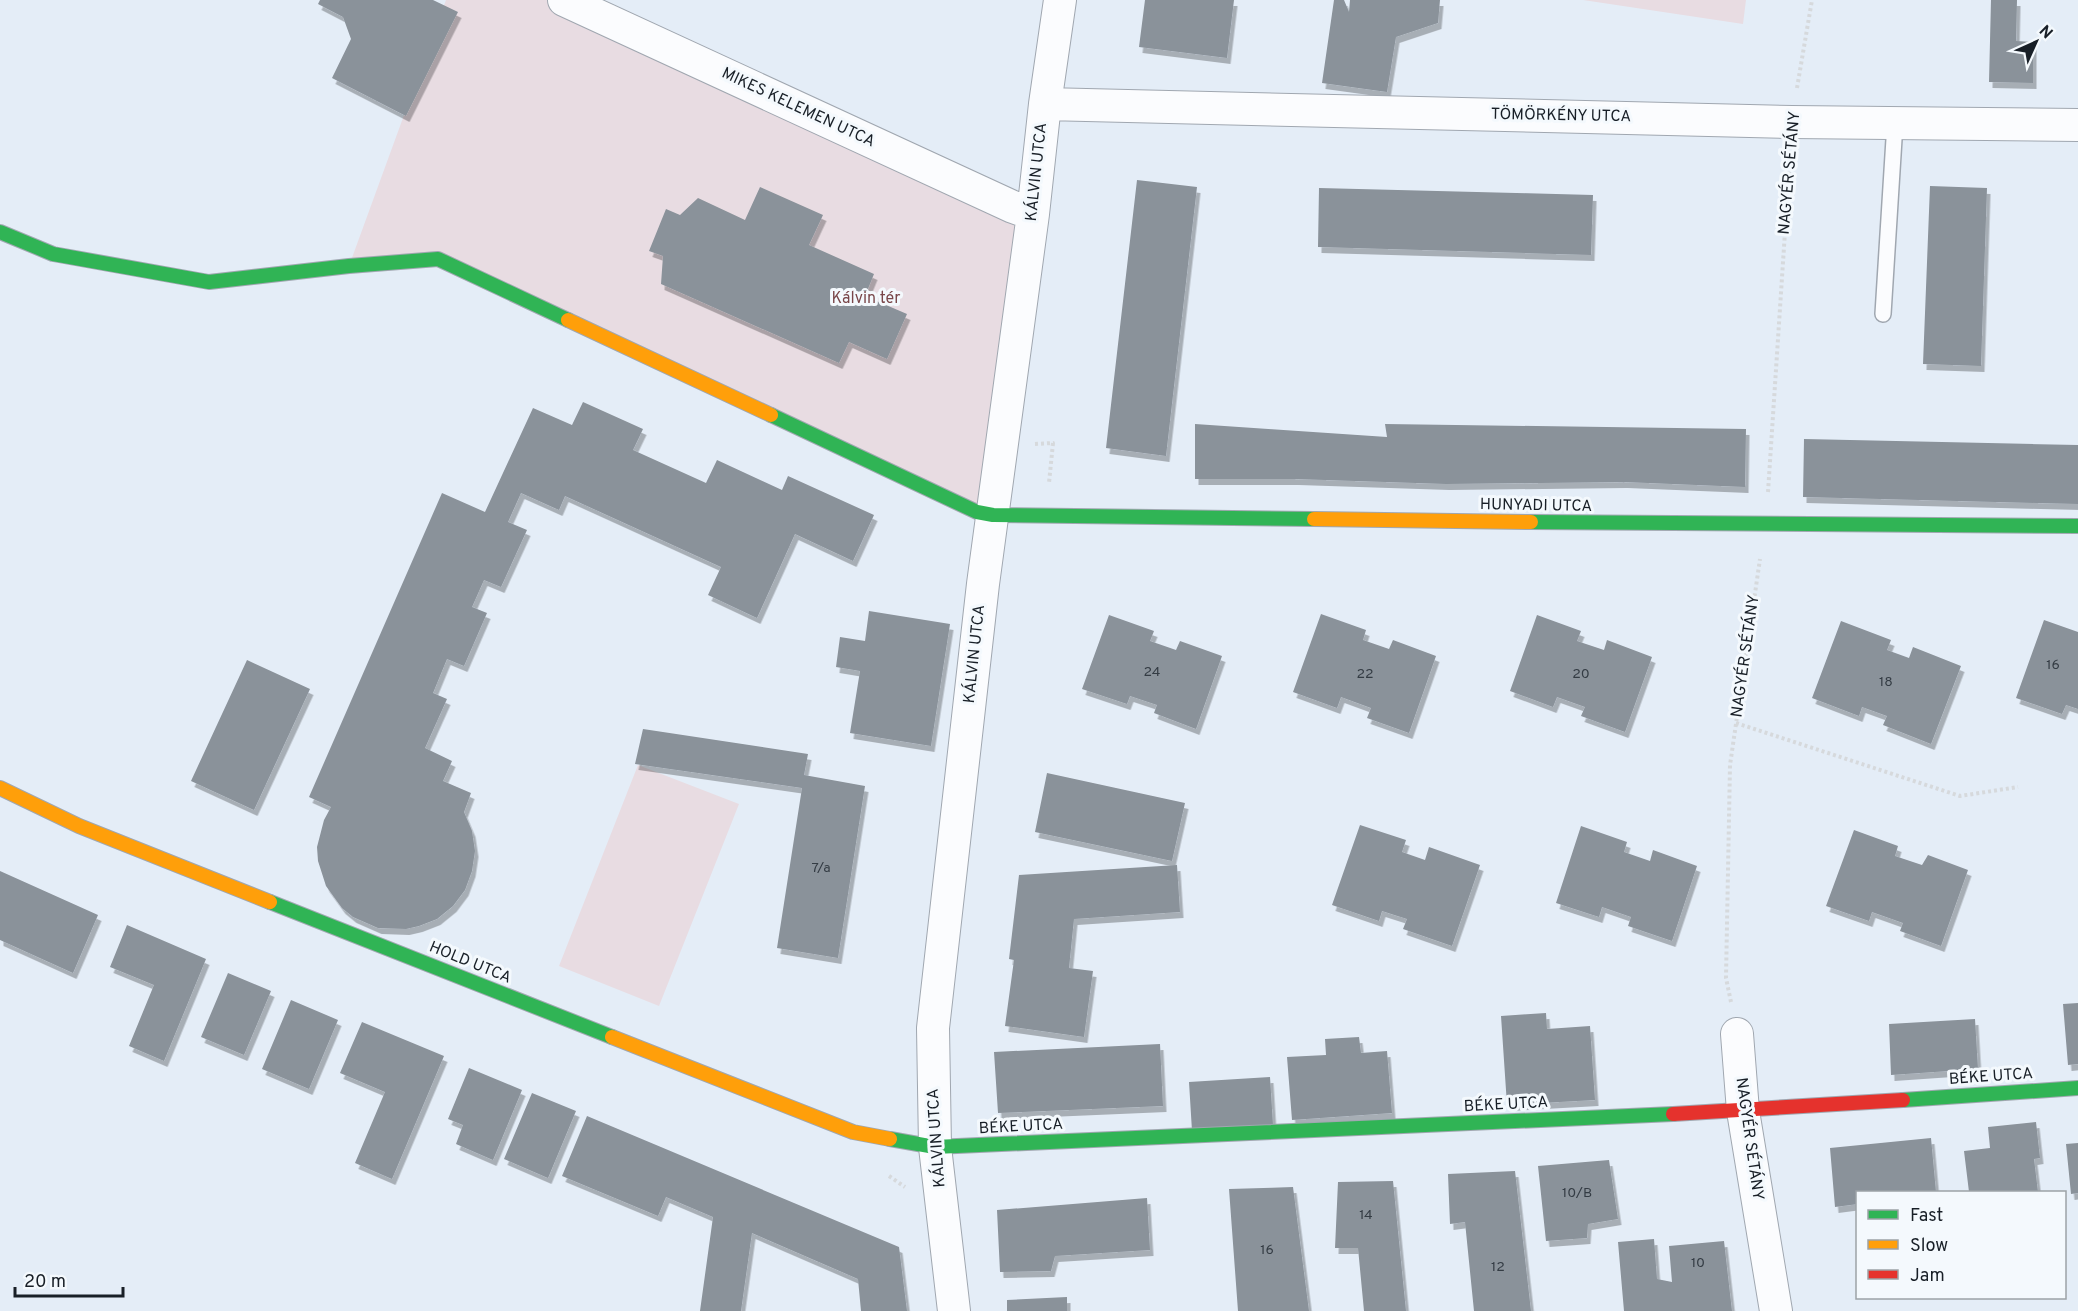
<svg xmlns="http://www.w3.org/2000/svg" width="2078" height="1311" font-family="Overpass,sans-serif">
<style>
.green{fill:#e8dce2}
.building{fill:#8a929a;filter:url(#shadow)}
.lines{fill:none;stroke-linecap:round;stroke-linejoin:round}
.lane-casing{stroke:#a0a7b0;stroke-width:18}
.street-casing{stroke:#a0a7b0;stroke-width:34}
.fast-casing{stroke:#a0a7b0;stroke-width:16}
.slow-casing{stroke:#a0a7b0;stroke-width:16}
.jam-casing{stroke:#a0a7b0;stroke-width:16}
.path{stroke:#d6d9dc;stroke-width:4;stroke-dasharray:3 3;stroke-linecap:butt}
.lane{stroke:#fbfcfe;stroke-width:15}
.street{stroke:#fbfcfe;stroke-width:32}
.fast{stroke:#30b455;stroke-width:14}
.slow{stroke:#ff9f0a;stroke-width:14}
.jam{stroke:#e5322d;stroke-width:14}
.labels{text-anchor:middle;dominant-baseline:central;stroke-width:6;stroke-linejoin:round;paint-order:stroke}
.number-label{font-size:14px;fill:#343c44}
.street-label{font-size:16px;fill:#181f27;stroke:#f4f9fd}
.park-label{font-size:16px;fill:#794649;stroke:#f4f9fd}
</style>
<defs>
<filter id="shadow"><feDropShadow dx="3.5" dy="6" stdDeviation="0" flood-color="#0004"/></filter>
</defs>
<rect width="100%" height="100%" fill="#e4edf7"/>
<path class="green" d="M446 0H564L1033 214 993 515 438 259 349 266Z
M1583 0H1746L1743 24Z
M638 765 739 804 659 1006 559 966Z"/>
<path class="building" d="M320 0H433L458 12 406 116 332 78 351 39 343 17 318 4Z
M1145 0H1234L1227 58 1139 47Z
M1334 0H1344L1349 12 1350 0H1440L1438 23 1396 37 1387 92 1322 83Z
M1991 0H2017L2016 41 2033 42V83L1989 82Z
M1137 180 1197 187 1166 456 1106 448Z
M1930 186 1987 188 1981 366 1923 364Z
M760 187 823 215 809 245 874 274 865 296 907 314 887 359 849 342 839 363 661 284 663 256 649 251 666 209 680 215 698 198 745 220Z
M1319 188 1593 195 1591 255 1318 247Z
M583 402 643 429 633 450 706 483 717 460 782 490 788 476 874 515 853 561 795 534 757 618 708 595 721 567 565 496 559 510 521 493 508 522 527 530 501 587 484 580 472 607 487 613 464 666 447 659 433 693 447 699 425 748 452 761 443 781 471 793 464 812 472 831 475 851 472 871 465 890 453 906 437 919 419 926 406 929 378 928 353 917 342 908 326 886 318 861 317 847 324 820 331 807 309 797 442 493 485 512 533 408 572 425Z
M1195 424 1387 437 1385 424 1746 429 1745 487 1624 482 1446 484 1295 479H1195Z
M1804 439 2078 445V504L1803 497Z
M869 611 950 624 931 746 850 733 860 671 836 667 840 637 865 641Z
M1321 614 1366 630 1363 640 1389 649 1393 640 1436 656 1409 733 1367 718 1371 708 1341 697 1337 708 1293 692Z
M1109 615 1154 631 1150 641 1176 650 1180 641 1222 656 1196 729 1154 713 1157 705 1130 696 1127 704 1082 689Z
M1537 615 1581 631 1577 641 1604 650 1607 640 1652 657 1625 732 1581 716 1585 707 1557 697 1553 707 1510 691Z
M2044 620 2078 632V709L2066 705 2062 714 2016 698Z
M1841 621 1891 640 1887 650 1909 658 1913 647 1961 666 1931 744 1883 725 1887 716 1862 707 1859 716 1812 698Z
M247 660 310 689 254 810 191 781Z
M643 729 808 754 804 775 865 786 838 958 777 948 802 788 635 764Z
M1047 773 1185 803 1172 861 1035 832Z
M1360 825 1406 840 1402 852 1425 860 1429 847 1480 865 1452 946 1403 929 1407 919 1382 911 1379 921 1332 905Z
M1581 826 1627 842 1624 852 1650 861 1653 850 1697 866 1672 941 1628 926 1631 917 1602 907 1599 917 1556 903Z
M1854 830 1898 846 1895 856 1922 865 1928 855 1968 870 1941 946 1900 931 1903 923 1872 912 1869 921 1826 906Z
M1177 865 1180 912 1074 919 1069 968 1093 971 1084 1037 1005 1026 1014 960 1009 959 1019 875Z
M0 871 98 915 73 973 0 940Z
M127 925 206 959 164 1061 129 1046 154 985 110 967Z
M228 973 271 991 244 1055 201 1037Z
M291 1000 338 1020 309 1089 262 1069Z
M2078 1003V1064L2068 1065 2063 1004Z
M1546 1013 1547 1029 1590 1026 1595 1100 1507 1105 1501 1016Z
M1975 1019 1978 1069 1891 1075 1889 1024Z
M362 1022 444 1056 392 1179 355 1163 385 1092 340 1073Z
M1359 1037 1361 1053 1387 1051 1392 1113 1292 1120 1287 1057 1326 1055 1325 1039Z
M1160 1044 1163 1106 998 1113 994 1052Z
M469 1068 522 1090 493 1160 456 1144 463 1125 448 1119Z
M1270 1077 1273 1125 1192 1131 1189 1082Z
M532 1093 576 1111 548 1178 504 1159Z
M587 1116 899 1247 907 1311H861L858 1279 752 1233 741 1311H700L713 1217 666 1197 658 1216 562 1176Z
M2036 1122 2040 1158 2034 1159 2038 1192H1969L1964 1151 1990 1148 1988 1127Z
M1931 1138 1936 1192H1858V1204L1835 1207 1830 1148Z
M2078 1143V1193L2071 1194 2066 1144Z
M1609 1160 1618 1219 1588 1224 1587 1238 1546 1241 1538 1166Z
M1515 1171 1531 1311H1474L1465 1222 1450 1224 1448 1174Z
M1393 1181 1406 1311H1364L1358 1248H1335L1338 1182Z
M1293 1187 1309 1311H1238L1229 1189Z
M1147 1198 1150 1250 1055 1256 1051 1271 1000 1272 997 1210Z
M1654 1239 1657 1279 1672 1282 1669 1246 1724 1241 1732 1311H1624L1618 1242Z
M1067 1297V1311H1007V1300Z"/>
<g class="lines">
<g class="lane-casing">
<path id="lane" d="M1883 314 1895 123"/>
</g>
<g class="street-casing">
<path id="street" d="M564 0 1013 207 1033 214
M1045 104 1792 122 2078 125
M1737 1034 1743 1111 1776 1311
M954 1311 935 1147 933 1028 983 584 1033 214 1045 104 1060 0"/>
</g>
<g class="fast-casing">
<path id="fast" d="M0 232 53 254 209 282 349 266 438 259 568 320
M771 415 977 512 993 515 1314 519
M1531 522 2078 526
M270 902 612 1037
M1903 1100 2078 1088
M890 1139 935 1147 1673 1114"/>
</g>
<g class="slow-casing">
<path id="slow" d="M568 320 771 415
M1314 519 1531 522
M0 788 79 826 270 902
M612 1037 853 1132 890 1139"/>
</g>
<g class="jam-casing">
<path id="jam" d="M1673 1114 1903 1100"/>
</g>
<path class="path" d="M1797 88 1812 0
M1035 444 1053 443 1049 483
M1768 492 1790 155
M1736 723 1960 796 2018 787
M1731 1002 1726 978 1730 765 1760 559
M889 1176 905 1187"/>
<use href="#lane" class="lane"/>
<use href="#street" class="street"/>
<use href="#fast" class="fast"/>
<use href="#slow" class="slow"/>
<use href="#jam" class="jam"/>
</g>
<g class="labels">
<g class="number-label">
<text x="2053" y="665">16</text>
<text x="1152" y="672">24</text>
<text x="1365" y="674">22</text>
<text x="1581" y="674">20</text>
<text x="1886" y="682">18</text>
<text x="821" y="868">7/a</text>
<text x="1577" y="1193">10/B</text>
<text x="1366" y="1215">14</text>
<text x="1267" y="1250">16</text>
<text x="1698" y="1263">10</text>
<text x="1498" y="1267">12</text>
</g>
<g class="street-label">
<text transform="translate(798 108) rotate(25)">MIKES KELEMEN UTCA</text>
<text transform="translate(1561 116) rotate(1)">TÖMÖRKÉNY UTCA</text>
<text transform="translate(1037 172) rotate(-84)">KÁLVIN UTCA</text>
<text transform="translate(1790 173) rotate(-85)">NAGYÉR SÉTÁNY</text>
<text transform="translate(1536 506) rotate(1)">HUNYADI UTCA</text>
<text transform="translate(975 654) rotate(-84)">KÁLVIN UTCA</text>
<text transform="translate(1746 656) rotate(-82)">NAGYÉR SÉTÁNY</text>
<text transform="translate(470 963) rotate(22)">HOLD UTCA</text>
<text transform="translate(1991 1077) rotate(-4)">BÉKE UTCA</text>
<text transform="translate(1506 1105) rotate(-3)">BÉKE UTCA</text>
<text transform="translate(1021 1127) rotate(-3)">BÉKE UTCA</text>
<text transform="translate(937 1138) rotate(-94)">KÁLVIN UTCA</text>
<text transform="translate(1749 1139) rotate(82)">NAGYÉR SÉTÁNY</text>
</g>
<g class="park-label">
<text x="866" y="299">Kálvin tér</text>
</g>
</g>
<rect x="1856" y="1191" width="210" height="108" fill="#f4f9fd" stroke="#9ca2a7" stroke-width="1.5"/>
<rect x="1868" y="1210" width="30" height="9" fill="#30b455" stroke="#9ca2a7" stroke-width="1.5"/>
<text x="1910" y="1221" font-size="18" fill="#181f27">Fast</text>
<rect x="1868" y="1240" width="30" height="9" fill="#ff9f0a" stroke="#9ca2a7" stroke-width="1.5"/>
<text x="1910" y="1251" font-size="18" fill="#181f27">Slow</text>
<rect x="1868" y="1270" width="30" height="9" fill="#e5322d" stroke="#9ca2a7" stroke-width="1.5"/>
<text x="1910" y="1281" font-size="18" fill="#181f27">Jam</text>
<g transform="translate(2036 42) rotate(45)" stroke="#f4f9fd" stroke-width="4.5" paint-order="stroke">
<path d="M0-4.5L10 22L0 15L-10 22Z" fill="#181f27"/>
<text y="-9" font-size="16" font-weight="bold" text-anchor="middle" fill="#181f27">N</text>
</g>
<path d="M15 1287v9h108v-9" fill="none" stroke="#181f27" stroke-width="3"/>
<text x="24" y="1287" font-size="18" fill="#181f27" stroke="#f4f9fd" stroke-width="4.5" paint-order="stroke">20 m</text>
</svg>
